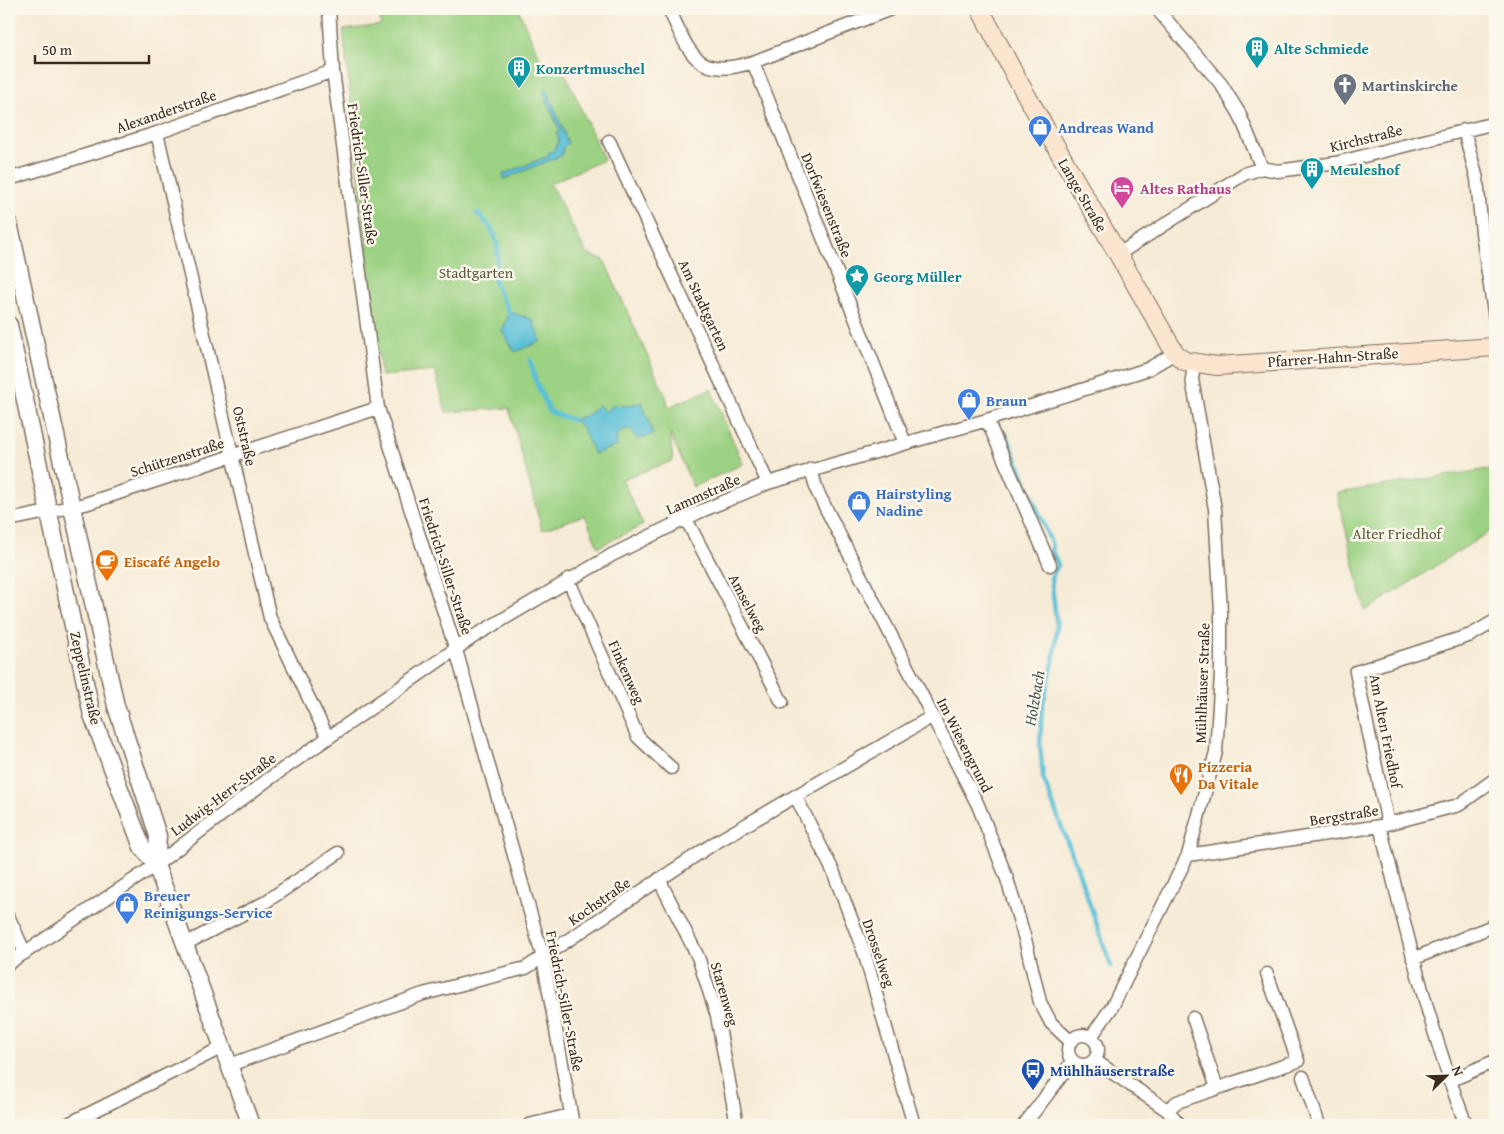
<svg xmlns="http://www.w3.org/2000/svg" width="1504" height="1134" font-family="'Gentium Book Plus',serif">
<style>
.green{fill:#9cd283;stroke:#6c7e50}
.water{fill:#5ac0d8;stroke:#4a757b}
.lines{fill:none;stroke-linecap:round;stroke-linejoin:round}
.stream{stroke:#5ac0d8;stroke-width:4.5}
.minor-casing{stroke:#7c6e5e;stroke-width:15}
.tertiary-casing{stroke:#7c6e5e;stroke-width:19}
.secondary-casing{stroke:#7c6e5e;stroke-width:20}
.minor{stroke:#fff;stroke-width:12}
.tertiary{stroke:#fff;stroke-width:16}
.secondary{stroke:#fce5cf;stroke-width:18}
.labels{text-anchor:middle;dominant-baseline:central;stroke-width:5;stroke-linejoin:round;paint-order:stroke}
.culture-label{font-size:15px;font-weight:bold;fill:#0d838f;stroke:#fbf7ec;text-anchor:start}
.worship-label{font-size:15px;font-weight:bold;fill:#5b616d;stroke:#fbf7ec;text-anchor:start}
.street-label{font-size:15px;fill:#3b2a1e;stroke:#fbf7ec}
.shop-label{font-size:15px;font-weight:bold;fill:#366cbe;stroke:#fbf7ec;text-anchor:start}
.hotel-label{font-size:15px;font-weight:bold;fill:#b23c85;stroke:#fbf7ec;text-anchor:start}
.park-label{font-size:15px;fill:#585c3c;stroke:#fbf7ec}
.food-label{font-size:15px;font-weight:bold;fill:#c56008;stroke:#fbf7ec;text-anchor:start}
.transit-label{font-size:15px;font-weight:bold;fill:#164399;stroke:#fbf7ec;text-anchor:start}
.water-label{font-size:16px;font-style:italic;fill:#445756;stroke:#fbf7ec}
</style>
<rect width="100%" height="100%" fill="#fbf7ec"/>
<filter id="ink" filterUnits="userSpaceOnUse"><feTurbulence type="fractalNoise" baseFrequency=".02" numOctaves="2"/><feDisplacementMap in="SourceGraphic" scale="10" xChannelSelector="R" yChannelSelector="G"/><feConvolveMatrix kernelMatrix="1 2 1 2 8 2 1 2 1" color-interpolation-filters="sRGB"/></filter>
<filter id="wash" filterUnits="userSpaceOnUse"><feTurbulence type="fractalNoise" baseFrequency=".0096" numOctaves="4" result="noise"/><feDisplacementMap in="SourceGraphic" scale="20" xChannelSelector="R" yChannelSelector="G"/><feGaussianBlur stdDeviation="1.12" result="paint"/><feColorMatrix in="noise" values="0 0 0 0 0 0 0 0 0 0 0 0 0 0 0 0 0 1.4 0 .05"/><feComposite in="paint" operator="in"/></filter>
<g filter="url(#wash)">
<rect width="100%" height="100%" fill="#f6ebd6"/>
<path class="green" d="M378 9H518L547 74 563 68 604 160 550 183 587 254 604 260 667 399 668 407 711 389 743 464 693 487 670 433 673 461 622 479 643 525 598 547 585 515 542 530 509 408 446 412 435 371 381 376 343 30 381 25Z
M1495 468V528L1365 611 1337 493Z"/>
<path class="water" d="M547 89 568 143 563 148V155L504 179 503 174 549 156 548 153 554 150 559 140 556 133 560 132 543 90Z
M513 313 532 319 541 341 515 352 502 331 508 316Z
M642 402 653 434 638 440 631 430 625 429 616 436 617 446 594 454 582 427 573 420 587 415 599 405 605 412 613 405 626 406Z"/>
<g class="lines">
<path class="stream" d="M477 213C503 236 499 252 494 282L510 314
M530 360 536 382 550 412 573 420
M1006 434 1052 545 1051 549 1058 565 1051 578 1057 627 1053 663 1042 707 1040 745 1043 778 1078 870 1111 966"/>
</g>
</g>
<g filter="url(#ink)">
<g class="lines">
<g class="minor-casing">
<path id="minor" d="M329 9 333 71 378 408 456 650 543 958 573 1125
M669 9C690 54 696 80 753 62L891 9
M1157 9 1221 84 1239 113 1262 168
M753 62 905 443
M1464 130 1477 179 1482 233 1495 319
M157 133 270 618 328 738
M609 141 768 483
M9 179 157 133 333 71
M1117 255 1244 174 1262 168 1278 171 1336 163 1495 123
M987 420 1050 565
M811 469 817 491 978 805 1007 879 1025 939 1040 1002 1051 1023 1070 1041
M686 519 782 702
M9 520 85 504 378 408
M568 579 638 737 671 768
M796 797 833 871 864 952 914 1125
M1388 824 1356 672 1471 635 1495 621
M1380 826C1405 927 1429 1028 1466 1125
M1188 855 1380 826 1459 805 1495 779
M659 879 698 957 717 1016 737 1125
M9 918 25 953
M185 944 264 903 338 853
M1413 959 1495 925
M9 963 156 865 266 781 473 637 612 555 699 512 768 483 987 420 1148 369 1175 353
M1193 1018 1217 1088
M1068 1050a15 15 0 1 1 30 0a15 15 0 1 1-30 0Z
M1091 1037 1112 1007 1188 855 1216 752 1221 675V612L1215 509 1192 379 1194 364
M1094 1060 1167 1110 1180 1125
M230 1065 423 994 526 968 713 844 933 716
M1303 1077 1319 1125
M1449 1081 1495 1061
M1167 1110 1177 1102 1298 1061 1267 974
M66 1125 223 1047
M529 1125 570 1115
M1024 1125 1072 1062"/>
</g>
<g class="tertiary-casing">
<path id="tertiary" d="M9 223 116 706 158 836 156 865
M9 325 92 715 142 847 156 865 251 1125"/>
</g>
<g class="secondary-casing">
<path id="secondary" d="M980 9 1017 79 1175 353 1184 361 1217 366 1495 347"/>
</g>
<use href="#minor" class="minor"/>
<use href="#tertiary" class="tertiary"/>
<use href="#secondary" class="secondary"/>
</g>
</g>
<defs>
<g id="building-pin" transform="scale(1.25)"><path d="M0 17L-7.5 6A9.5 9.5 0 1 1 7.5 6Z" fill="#0f9aa8" stroke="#fbf7ec"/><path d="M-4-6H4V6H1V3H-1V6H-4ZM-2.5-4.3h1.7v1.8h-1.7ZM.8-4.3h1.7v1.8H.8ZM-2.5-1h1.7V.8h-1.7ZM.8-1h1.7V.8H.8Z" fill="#fff"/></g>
<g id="church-pin" transform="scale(1.25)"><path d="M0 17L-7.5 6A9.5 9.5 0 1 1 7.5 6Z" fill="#6b7280" stroke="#fbf7ec"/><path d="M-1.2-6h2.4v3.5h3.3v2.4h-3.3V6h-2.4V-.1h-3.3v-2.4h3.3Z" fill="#fff"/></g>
<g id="shop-pin" transform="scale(1.25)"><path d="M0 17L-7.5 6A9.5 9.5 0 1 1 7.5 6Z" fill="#3f7fe0" stroke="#fbf7ec"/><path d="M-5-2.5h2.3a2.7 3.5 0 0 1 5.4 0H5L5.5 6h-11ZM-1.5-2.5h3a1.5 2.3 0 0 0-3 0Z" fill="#fff"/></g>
<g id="hotel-pin" transform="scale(1.25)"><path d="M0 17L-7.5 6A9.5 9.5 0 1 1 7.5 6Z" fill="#d1479c" stroke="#fbf7ec"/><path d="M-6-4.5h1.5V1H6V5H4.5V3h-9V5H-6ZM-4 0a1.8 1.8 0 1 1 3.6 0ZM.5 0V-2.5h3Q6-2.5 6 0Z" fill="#fff"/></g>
<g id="sight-pin" transform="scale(1.25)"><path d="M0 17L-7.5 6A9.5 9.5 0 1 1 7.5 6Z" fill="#0f9aa8" stroke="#fbf7ec"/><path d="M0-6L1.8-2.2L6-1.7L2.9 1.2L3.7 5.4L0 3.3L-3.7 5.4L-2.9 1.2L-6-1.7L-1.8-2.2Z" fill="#fff"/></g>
<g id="cafe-pin" transform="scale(1.25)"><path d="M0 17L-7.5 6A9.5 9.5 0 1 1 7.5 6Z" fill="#e8710a" stroke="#fbf7ec"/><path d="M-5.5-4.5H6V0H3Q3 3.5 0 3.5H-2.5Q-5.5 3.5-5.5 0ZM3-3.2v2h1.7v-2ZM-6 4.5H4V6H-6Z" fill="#fff"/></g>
<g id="restaurant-pin" transform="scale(1.25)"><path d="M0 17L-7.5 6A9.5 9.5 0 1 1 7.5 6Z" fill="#e8710a" stroke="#fbf7ec"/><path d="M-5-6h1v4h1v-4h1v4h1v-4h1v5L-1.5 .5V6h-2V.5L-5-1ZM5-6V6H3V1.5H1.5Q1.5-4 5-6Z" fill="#fff"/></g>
<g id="bus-pin" transform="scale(1.25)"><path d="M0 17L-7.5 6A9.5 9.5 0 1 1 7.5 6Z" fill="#1a4fb4" stroke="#fbf7ec"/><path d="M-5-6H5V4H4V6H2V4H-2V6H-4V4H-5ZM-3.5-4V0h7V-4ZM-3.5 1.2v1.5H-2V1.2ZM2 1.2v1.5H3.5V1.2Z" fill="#fff"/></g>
</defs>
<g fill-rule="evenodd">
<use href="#building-pin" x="1257" y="48"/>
<use href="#building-pin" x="519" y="68"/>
<use href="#church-pin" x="1345" y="85"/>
<use href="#shop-pin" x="1040" y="127"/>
<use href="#building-pin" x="1312" y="169"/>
<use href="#hotel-pin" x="1122" y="188"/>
<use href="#sight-pin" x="857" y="276"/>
<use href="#shop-pin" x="969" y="400"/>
<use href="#shop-pin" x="859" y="502"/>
<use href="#cafe-pin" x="107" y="561"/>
<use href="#restaurant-pin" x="1181" y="775"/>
<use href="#shop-pin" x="127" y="904"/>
<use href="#bus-pin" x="1033" y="1070"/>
</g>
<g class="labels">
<g class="culture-label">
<text x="1274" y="48">Alte Schmiede</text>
<text x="536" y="68">Konzertmuschel</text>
<text x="1330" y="169">Meuleshof</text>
<text x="874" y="276">Georg Müller</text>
</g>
<g class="worship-label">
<text x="1362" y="85">Martinskirche</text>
</g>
<g class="street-label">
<text transform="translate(166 111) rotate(-19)">Alexanderstraße</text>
<text transform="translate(1366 138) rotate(-14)">Kirchstraße</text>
<text transform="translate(363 174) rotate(82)">Friedrich-Siller-Straße</text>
<text transform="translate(1083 195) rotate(60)">Lange Straße</text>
<text transform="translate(827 205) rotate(68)">Dorfwiesenstraße</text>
<text transform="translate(704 305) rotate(65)">Am Stadtgarten</text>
<text transform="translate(1333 357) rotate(-4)">Pfarrer-Hahn-Straße</text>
<text transform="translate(245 436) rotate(77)">Oststraße</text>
<text transform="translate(177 457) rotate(-18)">Schützenstraße</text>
<text transform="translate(703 494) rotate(-24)">Lammstraße</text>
<text transform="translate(446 566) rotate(72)">Friedrich-Siller-Straße</text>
<text transform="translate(748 603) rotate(62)">Amselweg</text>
<text transform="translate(627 672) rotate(66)">Finkenweg</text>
<text transform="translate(86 678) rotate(77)">Zeppelinstraße</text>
<text transform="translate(1202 683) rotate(-88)">Mühlhäuser Straße</text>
<text transform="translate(1386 731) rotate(79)">Am Alten Friedhof</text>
<text transform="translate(965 745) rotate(63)">Im Wiesengrund</text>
<text transform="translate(223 794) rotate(-37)">Ludwig-Herr-Straße</text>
<text transform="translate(1344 815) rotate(-9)">Bergstraße</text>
<text transform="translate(599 901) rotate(-35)">Kochstraße</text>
<text transform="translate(879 953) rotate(71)">Drosselweg</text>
<text transform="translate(725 994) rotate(74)">Starenweg</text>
<text transform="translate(565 1001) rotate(79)">Friedrich-Siller-Straße</text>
</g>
<g class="shop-label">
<text x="1058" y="127">Andreas Wand</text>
<text x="986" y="400">Braun</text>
<text x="876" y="493">Hairstyling<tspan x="876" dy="17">Nadine</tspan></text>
<text x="144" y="895">Breuer<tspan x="144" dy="17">Reinigungs-Service</tspan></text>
</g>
<g class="hotel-label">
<text x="1140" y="188">Altes Rathaus</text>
</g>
<g class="park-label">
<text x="476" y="272">Stadtgarten</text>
<text x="1397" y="533">Alter Friedhof</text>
</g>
<g class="food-label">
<text x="124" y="561">Eiscafé Angelo</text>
<text x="1198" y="766">Pizzeria<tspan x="1198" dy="17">Da Vitale</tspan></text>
</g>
<g class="transit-label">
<text x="1050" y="1070">Mühlhäuserstraße</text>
</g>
<g class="water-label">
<text transform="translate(1034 698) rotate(-80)">Holzbach</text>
</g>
</g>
<rect width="1504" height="1134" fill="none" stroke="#fbf7ec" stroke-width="30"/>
<g transform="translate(1446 1076) rotate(67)" stroke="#fbf7ec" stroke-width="4" paint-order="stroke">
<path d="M0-4L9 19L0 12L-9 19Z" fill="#3b2a1e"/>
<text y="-8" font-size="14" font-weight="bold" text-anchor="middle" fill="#3b2a1e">N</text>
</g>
<path d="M35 55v8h114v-8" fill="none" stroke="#3b2a1e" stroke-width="2.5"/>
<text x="42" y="55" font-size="15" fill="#3b2a1e" stroke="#fbf7ec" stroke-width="4" paint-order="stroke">50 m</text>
</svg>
